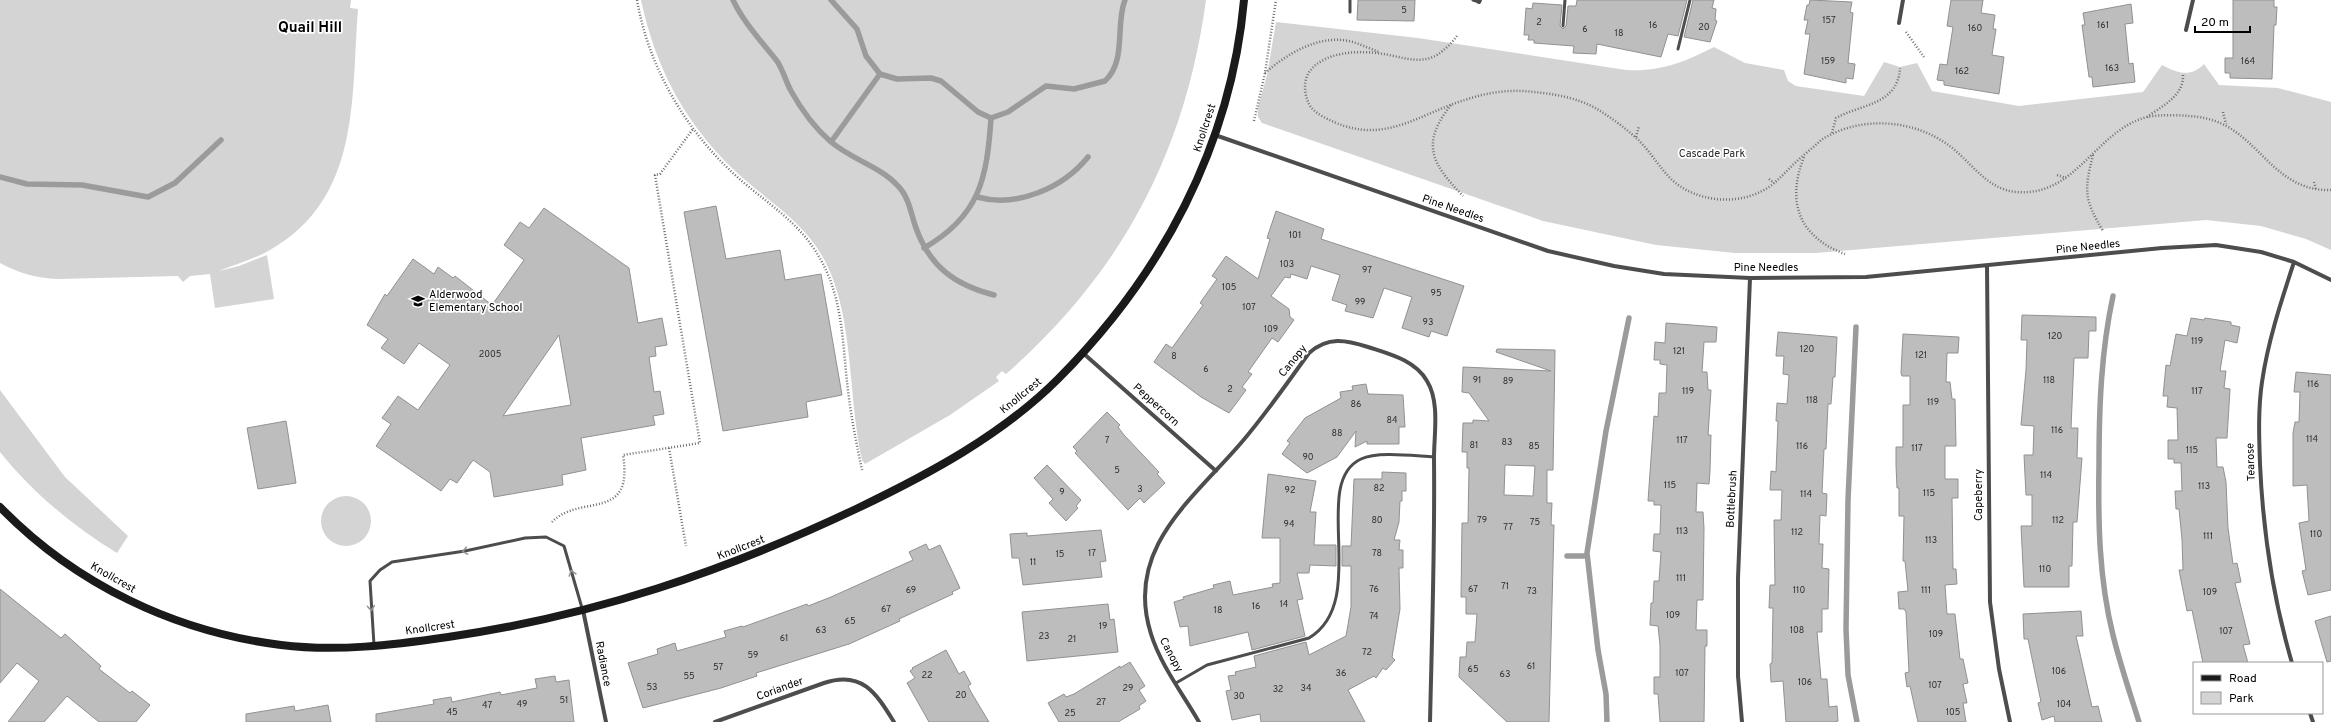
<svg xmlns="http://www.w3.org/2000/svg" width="2331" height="722" font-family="Overpass,sans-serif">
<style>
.green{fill:#d4d4d4}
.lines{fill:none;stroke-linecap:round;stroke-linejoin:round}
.stream{stroke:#9b9b9b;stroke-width:5.5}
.building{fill:#bdbdbd;stroke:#919191;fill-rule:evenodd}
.path{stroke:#6f6f6f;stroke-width:2.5;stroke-dasharray:1 2;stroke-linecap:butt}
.lane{stroke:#4d4d4d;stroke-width:3}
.street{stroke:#4d4d4d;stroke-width:4}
.secondary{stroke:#1a1a1a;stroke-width:8}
.oneway{stroke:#949494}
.labels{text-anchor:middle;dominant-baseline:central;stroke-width:3.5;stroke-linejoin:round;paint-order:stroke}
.number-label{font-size:9px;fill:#2f2f2f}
.street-label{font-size:11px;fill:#000;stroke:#fff}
.park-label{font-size:11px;fill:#2b2b2b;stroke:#fff}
.poi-label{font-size:11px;fill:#000;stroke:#fff;text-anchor:start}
.district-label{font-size:15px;font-weight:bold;fill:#000;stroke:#fff}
</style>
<rect width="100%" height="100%" fill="#fff"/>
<path class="green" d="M0 0H351L350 8 358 9C351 99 361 198 270 250 254 259 236 264 219 271L239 266 267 255 274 299 215 308 210 274 190 276 183 282 178 276 57 279C37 278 18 273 0 263Z
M641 0H1206C1185 153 1122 272 1006 374L1002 371 996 377 999 381 950 415 865 464 862 460C848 398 854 318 826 263 807 225 775 206 744 179 689 131 656 71 641 0Z
M1276 22 1418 38 1626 70C1661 72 1684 62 1714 47L1745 63 1784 70 1788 81 1796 86 1864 96 1884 62 1900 67 1917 63 1932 91 2019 106 2143 92 2162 65C2177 73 2191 78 2204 64L2219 85 2278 88 2331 102V250L2306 239 2261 226 2206 220 1816 253H1735L1656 245 1543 221 1262 123 1258 117V107L1267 75Z
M0 390 65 477 128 536 117 553C73 526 33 493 0 452Z
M321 521a25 25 0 1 1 50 0a25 25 0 1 1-50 0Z"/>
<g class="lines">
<path class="stream" d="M733 0C744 23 761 41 777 61 783 70 786 82 791 91 801 109 815 128 830 141 850 159 880 166 898 186 909 197 911 214 916 228 930 267 955 285 994 295
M831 0 857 29 866 56 880 74 897 79 931 78 941 81 978 112 991 118 1008 112 1046 86 1074 89 1105 81C1127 61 1115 24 1125 0
M831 142 880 74
M0 177 27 184 82 185 148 197 175 183 221 140
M977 197C1017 208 1063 188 1088 157
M924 248C980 216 987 178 991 118
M2113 296C2101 352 2099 408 2099 465 2098 522 2099 579 2113 635 2120 664 2130 693 2139 722
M1856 327 1848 500 1846 629 1848 675 1857 722
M1567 556H1587
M1607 722 1606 694 1598 650 1587 553 1606 431 1629 318"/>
</g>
<path class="building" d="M1358 0H1415L1414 21 1357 20Z
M1577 0H1687L1678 36 1668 34 1661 57 1597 44 1596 54 1573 53 1574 46 1534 43V40H1528L1529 35H1524L1526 8 1532 9 1533 3 1562 5 1560 26 1563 29 1566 26 1568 6H1576Z
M1693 0H1714L1712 8 1716 9 1715 20 1717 21 1710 42 1684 37Z
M1810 0 1852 2 1850 12 1853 13 1848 63 1855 64 1853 79 1846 78V83L1804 74 1810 34H1805L1808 20H1804L1807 5H1809Z
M1951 0H1983L1981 13 1995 15 1993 29H1996L1992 55 2004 57 1999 94 1944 85V81L1937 80 1940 64 1947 65 1953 27 1947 26Z
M2233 0H2274V7H2277L2276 25H2274L2272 79 2230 78V73H2225V58H2233Z
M2131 4 2133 23 2125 24 2129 64 2133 63 2135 82 2093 87 2092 77H2089L2082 25H2085L2083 13Z
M716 206 726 259 780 250 785 280 821 274 842 395 806 402 808 417 723 431 684 212Z
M544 208 629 268 638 323 662 318 667 345 655 347 656 356 649 357 654 392 660 391 664 414 653 416 655 425 581 438 586 470 562 475 563 485 494 497 490 472 473 460 457 483 450 479 441 491 376 446 391 424 382 418 398 396 418 410 450 365 419 343 404 364 381 348 388 339 367 325 385 294 387 296 413 259 434 274 438 267 453 278 455 276 492 305 524 260 504 245 520 222 529 228ZM559 335 571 405 503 416Z
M1276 211 1324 229 1321 239 1464 286 1447 336 1431 331 1429 337 1402 328 1412 297 1384 288 1373 318 1345 311 1347 305 1332 300 1340 275 1311 266 1307 279 1291 274 1290 278 1285 277 1271 296 1289 309 1290 317 1294 320 1278 342 1272 338 1248 372 1252 374 1242 387 1246 390 1229 413 1201 397 1154 362 1166 344 1172 348 1203 305 1200 303 1217 279 1212 276 1226 256 1258 279 1270 239 1267 238Z
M2022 315 2096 317V331H2089L2088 358H2074L2071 428H2078L2077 458H2082L2077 522H2073L2072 566H2069V587H2024L2021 526H2032V495H2026L2024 455H2033L2034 426 2021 425 2026 370 2027 340H2021Z
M2191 318 2204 320 2205 318 2231 322V325L2240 327 2237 343 2225 340 2220 371H2226L2224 388 2230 389 2227 438H2216L2217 467H2223L2226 482 2228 528 2233 564 2237 563 2241 582 2235 583 2250 644 2243 645 2248 663H2203L2192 610 2187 611 2179 570H2183L2182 539 2179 509H2176L2175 491H2182L2181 463H2174V459H2168V440H2178L2177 408 2167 407 2168 396H2163L2166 365 2170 366 2176 334 2187 336Z
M1666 323 1717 327 1716 342H1704L1702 372H1707L1708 390H1711L1708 435H1711L1710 471 1709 484 1697 483 1696 512H1703L1704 528 1703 600H1697L1696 630H1707V646H1705L1704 722H1660L1658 694H1654V677H1660V645L1658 626 1650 625 1651 603H1653L1654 581H1659L1661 552 1653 551 1654 534H1660L1661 505H1654V501H1648L1654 416 1658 417 1659 393H1666L1667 365 1660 364V360H1654L1655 342 1665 343Z
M1778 332 1837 337 1835 377H1833L1831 404H1828L1826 449H1824L1822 493 1827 494 1826 516 1820 515 1819 544H1823L1822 568 1829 569 1828 609H1822V632H1817L1821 679H1827L1829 707 1837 706 1838 721 1834 722H1786L1783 681 1771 682 1770 664 1772 663 1773 608H1769L1770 585H1775L1774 520H1781L1782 490H1770L1771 471 1776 472 1778 421H1776L1777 403 1787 404 1789 375 1783 374 1784 356H1776Z
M1903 334 1959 337 1958 353H1947L1946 382H1950L1952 399H1955L1956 446H1945V479H1958V498H1952L1953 569H1956L1957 584 1945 585 1947 614H1955L1960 659H1963L1968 683 1963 684 1967 703H1963L1966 722H1918L1910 686 1907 687 1905 673 1909 672 1906 612 1904 609H1899L1898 592 1908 591 1905 561H1903L1904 516H1899V488H1897L1896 465V447H1903V405H1910V376H1902L1901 373Z
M1497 349 1555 350 1553 470H1547V503H1552L1551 525H1554L1549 722H1507L1459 677 1460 657H1466L1467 642H1475L1477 614H1466V597H1461L1462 523H1468L1469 468H1467V452H1462L1463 423H1473V420L1489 421 1469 393 1462 392 1463 367 1551 371 1496 352ZM1505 465 1535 466 1533 496 1504 495Z
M2296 372 2331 375V590L2308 595 2302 571 2306 570 2299 523 2309 521 2307 485 2293 486V433L2295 422H2299L2300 392H2294Z
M1366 384 1368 394 1403 395 1405 427H1399V444H1367V441L1355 447 1356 431 1337 457 1307 473 1282 454 1290 443 1287 441 1305 418 1341 398 1340 392 1353 390 1352 386Z
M1107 412 1120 425 1118 427 1124 435 1159 472 1157 474 1165 483 1144 503 1140 498 1128 510 1075 453 1077 451 1073 447Z
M286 421 296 483 258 489 247 428Z
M1047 465 1081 500 1076 506 1078 508 1066 521 1049 503 1053 499 1034 478Z
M1382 472 1406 473V491H1402V501H1400L1399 522 1394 540H1400L1399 550H1403V568H1399L1400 609 1392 657 1395 660 1386 670 1383 668 1376 678 1374 676 1348 690 1365 722H1261L1260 714 1232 720 1226 691 1231 690 1228 676 1236 675 1235 672 1256 667 1254 656 1306 642 1309 655 1346 636 1351 607V566H1342V546H1351L1354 479H1382Z
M1268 474 1316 481 1310 512H1316L1314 545H1336V566L1310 565 1309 573H1297L1303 599 1297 600 1305 636 1252 650 1248 632 1190 646 1188 626 1180 627 1174 602 1184 599 1183 597 1214 588 1213 585 1230 581 1233 595 1273 587 1272 584 1280 583V538H1262Z
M1101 530 1106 561 1100 562 1102 577 1023 585 1019 558H1012L1010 534 1027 533V536Z
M926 544 929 550 940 545 960 588 952 592 953 594 899 619 900 621 849 644 756 673 757 676 721 688 643 708 628 663 658 654 657 649 675 643 677 651 726 637 724 631 742 626 743 627 807 604 808 606 831 597 913 560 909 552Z
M0 589 61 638 65 634 101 666 99 669 130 693 132 691 150 705 136 722H99L67 696 44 722H8L39 681 17 663 0 683Z
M1108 604 1110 620 1114 619 1118 652 1027 661 1022 612Z
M2081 611 2083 636H2076L2092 707 2098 706 2102 722H2055L2054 716 2042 720 2038 703 2041 702 2028 639H2024L2023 614Z
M2331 616V661L2327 662 2315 621Z
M946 650 959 674 964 671 971 684 968 686 971 692 989 722H929L907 683 915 678 910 671 913 669 912 668Z
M1130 662 1145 686 1139 690 1146 701 1139 706 1140 709 1118 722H1059L1048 703 1064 694 1066 697 1074 694 1120 666V668Z
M555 676 556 682 569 680 574 722H376V714L434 704 433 700 451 697 452 702 500 692 501 695 537 688 535 679Z
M328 705 331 722H246V714L294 706 295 711Z"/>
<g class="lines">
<path class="path" d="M637 0C649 70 689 136 743 182 770 205 799 223 818 255 845 299 842 349 849 398 852 422 857 446 862 470
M1906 32 1924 57
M1457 36C1450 45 1440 55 1430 58 1415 63 1398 56 1383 54 1361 50 1325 51 1310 71 1303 80 1304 94 1309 104 1314 113 1325 118 1334 122 1386 145 1420 113 1468 99 1489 92 1512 89 1534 92 1555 94 1578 98 1597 109 1610 117 1624 127 1635 137 1649 149 1658 166 1671 179 1694 201 1734 206 1762 191 1775 185 1784 173 1795 163 1803 155 1813 148 1821 140 1862 114 1919 119 1956 151 1975 168 1990 190 2017 192 2076 197 2096 130 2147 117 2161 114 2190 115 2204 118 2258 128 2271 192 2331 190
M1265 73C1288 53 1321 33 1353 42 1362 45 1371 49 1379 52
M1451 105C1420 144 1432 164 1463 196
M2223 112 2226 124
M2147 117C2162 106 2184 96 2183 75
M1254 121 1265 73 1276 0
M1832 133 1836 118C1861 104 1898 105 1900 68
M1636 137 1639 126
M2093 155C2084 191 2084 199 2103 231
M1804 157C1786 202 1799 237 1845 254
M2057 175 2066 178
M1769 179 1774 183
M2314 182 2316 189
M669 448 686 546
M552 522C580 493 634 523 623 455L700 443 655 175 660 174 693 129"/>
<path class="lane" d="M1473 0 1479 2
M1350 12V0
M1563 26 1565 0
M1678 49 1690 0
M374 645 370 581 380 570 392 562 465 551 525 538 546 537 564 546 582 608
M1176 683 1207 665 1309 638C1371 601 1309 483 1361 459 1378 451 1414 456 1434 457"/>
<path class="street" d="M1479 2 1480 0
M1899 23 1903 0
M2186 30 2193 0
M1215 135 1548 251 1614 266 1664 274 1750 278 1866 277 2162 248 2216 245 2261 252 2294 262 2331 280
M1987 266 1990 602 1999 669 2010 722
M1083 353 1216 471
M583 610 606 722
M2292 663C2273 598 2263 532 2260 464 2259 437 2258 409 2262 382 2268 341 2281 302 2294 262
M2310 713 2313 722
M715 722 824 683C862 670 876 693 894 722
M1199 722C1183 694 1161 666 1151 634 1124 549 1192 500 1241 443 1266 414 1287 383 1309 353 1328 336 1346 340 1368 347 1389 354 1415 360 1427 381 1440 402 1434 434 1434 458 1435 546 1432 634 1430 722
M1742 722 1738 676V578L1750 278"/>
<path class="secondary" d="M0 507C75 584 175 632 281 645 337 652 393 645 448 637 593 616 726 571 858 508 929 474 1002 435 1058 379 1161 276 1231 146 1244 0"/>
</g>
<defs><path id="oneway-chevron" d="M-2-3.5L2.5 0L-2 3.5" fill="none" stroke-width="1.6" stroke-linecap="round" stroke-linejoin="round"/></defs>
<g class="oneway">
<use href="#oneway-chevron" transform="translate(465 551) rotate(170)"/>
<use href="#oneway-chevron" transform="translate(572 573) rotate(-107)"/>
<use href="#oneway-chevron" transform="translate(371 608) rotate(85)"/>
</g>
<defs>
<g id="school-bare" transform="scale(1.08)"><path d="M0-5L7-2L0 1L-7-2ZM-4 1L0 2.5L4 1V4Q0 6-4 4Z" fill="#000" stroke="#fff" stroke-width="2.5" paint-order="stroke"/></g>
</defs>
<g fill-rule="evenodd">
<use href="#school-bare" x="418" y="301"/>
</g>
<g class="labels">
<g class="number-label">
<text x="1404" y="10">5</text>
<text x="1829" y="20">157</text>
<text x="1539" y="22">2</text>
<text x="1653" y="25">16</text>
<text x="2103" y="25">161</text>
<text x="1704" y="27">20</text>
<text x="1975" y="28">160</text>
<text x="1585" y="29">6</text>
<text x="1619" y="33">18</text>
<text x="1828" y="61">159</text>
<text x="2248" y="61">164</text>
<text x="2112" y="68">163</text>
<text x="1962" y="71">162</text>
<text x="1295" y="235">101</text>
<text x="1287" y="264">103</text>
<text x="1367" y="270">97</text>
<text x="1229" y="287">105</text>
<text x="1436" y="293">95</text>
<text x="1360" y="302">99</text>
<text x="1249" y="307">107</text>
<text x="1428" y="322">93</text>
<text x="1271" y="329">109</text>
<text x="2055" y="336">120</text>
<text x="2197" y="341">119</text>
<text x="1807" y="349">120</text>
<text x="1679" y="351">121</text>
<text x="490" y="354">2005</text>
<text x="1921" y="355">121</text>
<text x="1174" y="356">8</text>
<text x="1206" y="369">6</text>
<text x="1477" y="380">91</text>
<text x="2049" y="380">118</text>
<text x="1508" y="381">89</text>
<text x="2313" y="384">116</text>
<text x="1230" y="389">2</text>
<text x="1688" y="391">119</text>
<text x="2197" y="391">117</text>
<text x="1812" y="400">118</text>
<text x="1933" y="402">119</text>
<text x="1356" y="404">86</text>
<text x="1392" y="420">84</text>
<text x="2057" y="430">116</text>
<text x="1337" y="433">88</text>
<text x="2312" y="439">114</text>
<text x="1107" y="440">7</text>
<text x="1682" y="440">117</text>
<text x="1507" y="442">83</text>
<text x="1474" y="445">81</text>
<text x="1534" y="446">85</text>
<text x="1802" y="446">116</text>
<text x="1917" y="448">117</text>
<text x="2192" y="450">115</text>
<text x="1308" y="457">90</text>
<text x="1117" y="470">5</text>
<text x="2046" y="475">114</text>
<text x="1670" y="485">115</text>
<text x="2204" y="486">113</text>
<text x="1379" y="488">82</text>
<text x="1140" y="489">3</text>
<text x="1290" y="490">92</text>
<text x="1062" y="492">9</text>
<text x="1929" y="493">115</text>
<text x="1806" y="494">114</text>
<text x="1377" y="520">80</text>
<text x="1482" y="520">79</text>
<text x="2058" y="520">112</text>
<text x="1535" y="522">75</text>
<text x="1289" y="524">94</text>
<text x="1508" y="527">77</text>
<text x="1682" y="531">113</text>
<text x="1797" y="532">112</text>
<text x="2316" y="534">110</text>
<text x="2208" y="536">111</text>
<text x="1931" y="540">113</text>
<text x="1092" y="553">17</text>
<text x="1377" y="553">78</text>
<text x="1060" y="554">15</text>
<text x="1033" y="562">11</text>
<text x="2045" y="569">110</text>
<text x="1681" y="578">111</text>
<text x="1505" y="586">71</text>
<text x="1374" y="589">76</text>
<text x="1473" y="589">67</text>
<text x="911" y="590">69</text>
<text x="1799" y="590">110</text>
<text x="1926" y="590">111</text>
<text x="1532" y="591">73</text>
<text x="2210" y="592">109</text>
<text x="1284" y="604">14</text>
<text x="1256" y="606">16</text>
<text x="886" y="609">67</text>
<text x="1218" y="610">18</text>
<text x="1673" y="615">109</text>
<text x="1374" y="616">74</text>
<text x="850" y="621">65</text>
<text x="1103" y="626">19</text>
<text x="821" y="630">63</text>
<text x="1797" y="630">108</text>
<text x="2226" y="631">107</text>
<text x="1936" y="634">109</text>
<text x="1044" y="636">23</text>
<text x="784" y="638">61</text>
<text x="1072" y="639">21</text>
<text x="1367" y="652">72</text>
<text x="753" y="655">59</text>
<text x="1531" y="666">61</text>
<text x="718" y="667">57</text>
<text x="1473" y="669">65</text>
<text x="2059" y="671">106</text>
<text x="1341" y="673">36</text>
<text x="1682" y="673">107</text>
<text x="1505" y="674">63</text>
<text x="927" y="675">22</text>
<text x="689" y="676">55</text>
<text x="1805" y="682">106</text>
<text x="1935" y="685">107</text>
<text x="652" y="687">53</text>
<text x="1128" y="688">29</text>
<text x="1306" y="688">34</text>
<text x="1278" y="689">32</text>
<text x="961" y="695">20</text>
<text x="1239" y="696">30</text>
<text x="564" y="700">51</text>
<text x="1101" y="702">27</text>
<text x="522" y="704">49</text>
<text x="2064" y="704">104</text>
<text x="487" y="705">47</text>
<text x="452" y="712">45</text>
<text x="1953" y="712">105</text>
<text x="1070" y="713">25</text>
</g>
<g class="street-label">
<text transform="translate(1205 128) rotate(-72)">Knollcrest</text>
<text transform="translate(1453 209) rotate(19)">Pine Needles</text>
<text transform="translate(2088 247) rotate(-6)">Pine Needles</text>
<text x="1766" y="268">Pine Needles</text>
<text transform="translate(1293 361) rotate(-51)">Canopy</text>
<text transform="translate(1021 396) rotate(-39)">Knollcrest</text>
<text transform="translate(1156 405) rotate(42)">Peppercorn</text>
<text transform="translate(2251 462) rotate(-92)">Tearose</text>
<text transform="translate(1979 495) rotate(-90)">Capeberry</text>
<text transform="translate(1732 499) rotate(-87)">Bottlebrush</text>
<text transform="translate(741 548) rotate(-21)">Knollcrest</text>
<text transform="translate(113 578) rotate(30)">Knollcrest</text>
<text transform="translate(430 628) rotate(-8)">Knollcrest</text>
<text transform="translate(1171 655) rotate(62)">Canopy</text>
<text transform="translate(603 664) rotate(79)">Radiance</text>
<text transform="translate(780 689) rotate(-20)">Coriander</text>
</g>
<g class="park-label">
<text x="1712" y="154">Cascade Park</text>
</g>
<g class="poi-label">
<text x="429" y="295">Alderwood<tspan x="429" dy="13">Elementary School</tspan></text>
</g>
<g class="district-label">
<text x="310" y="28">Quail Hill</text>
</g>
</g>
<rect x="2193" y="662" width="130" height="52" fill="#ffffff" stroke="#999999"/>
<rect x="2201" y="675" width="20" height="6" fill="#1a1a1a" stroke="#999999"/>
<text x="2229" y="682" font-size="12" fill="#000000">Road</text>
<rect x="2201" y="692" width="20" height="12" fill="#d4d4d4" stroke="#999999"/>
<text x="2229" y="702" font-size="12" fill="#000000">Park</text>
<path d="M2195 26v6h55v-6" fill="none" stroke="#000000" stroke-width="2"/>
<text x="2201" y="26" font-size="12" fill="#000000" stroke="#ffffff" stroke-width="3" paint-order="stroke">20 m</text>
</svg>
